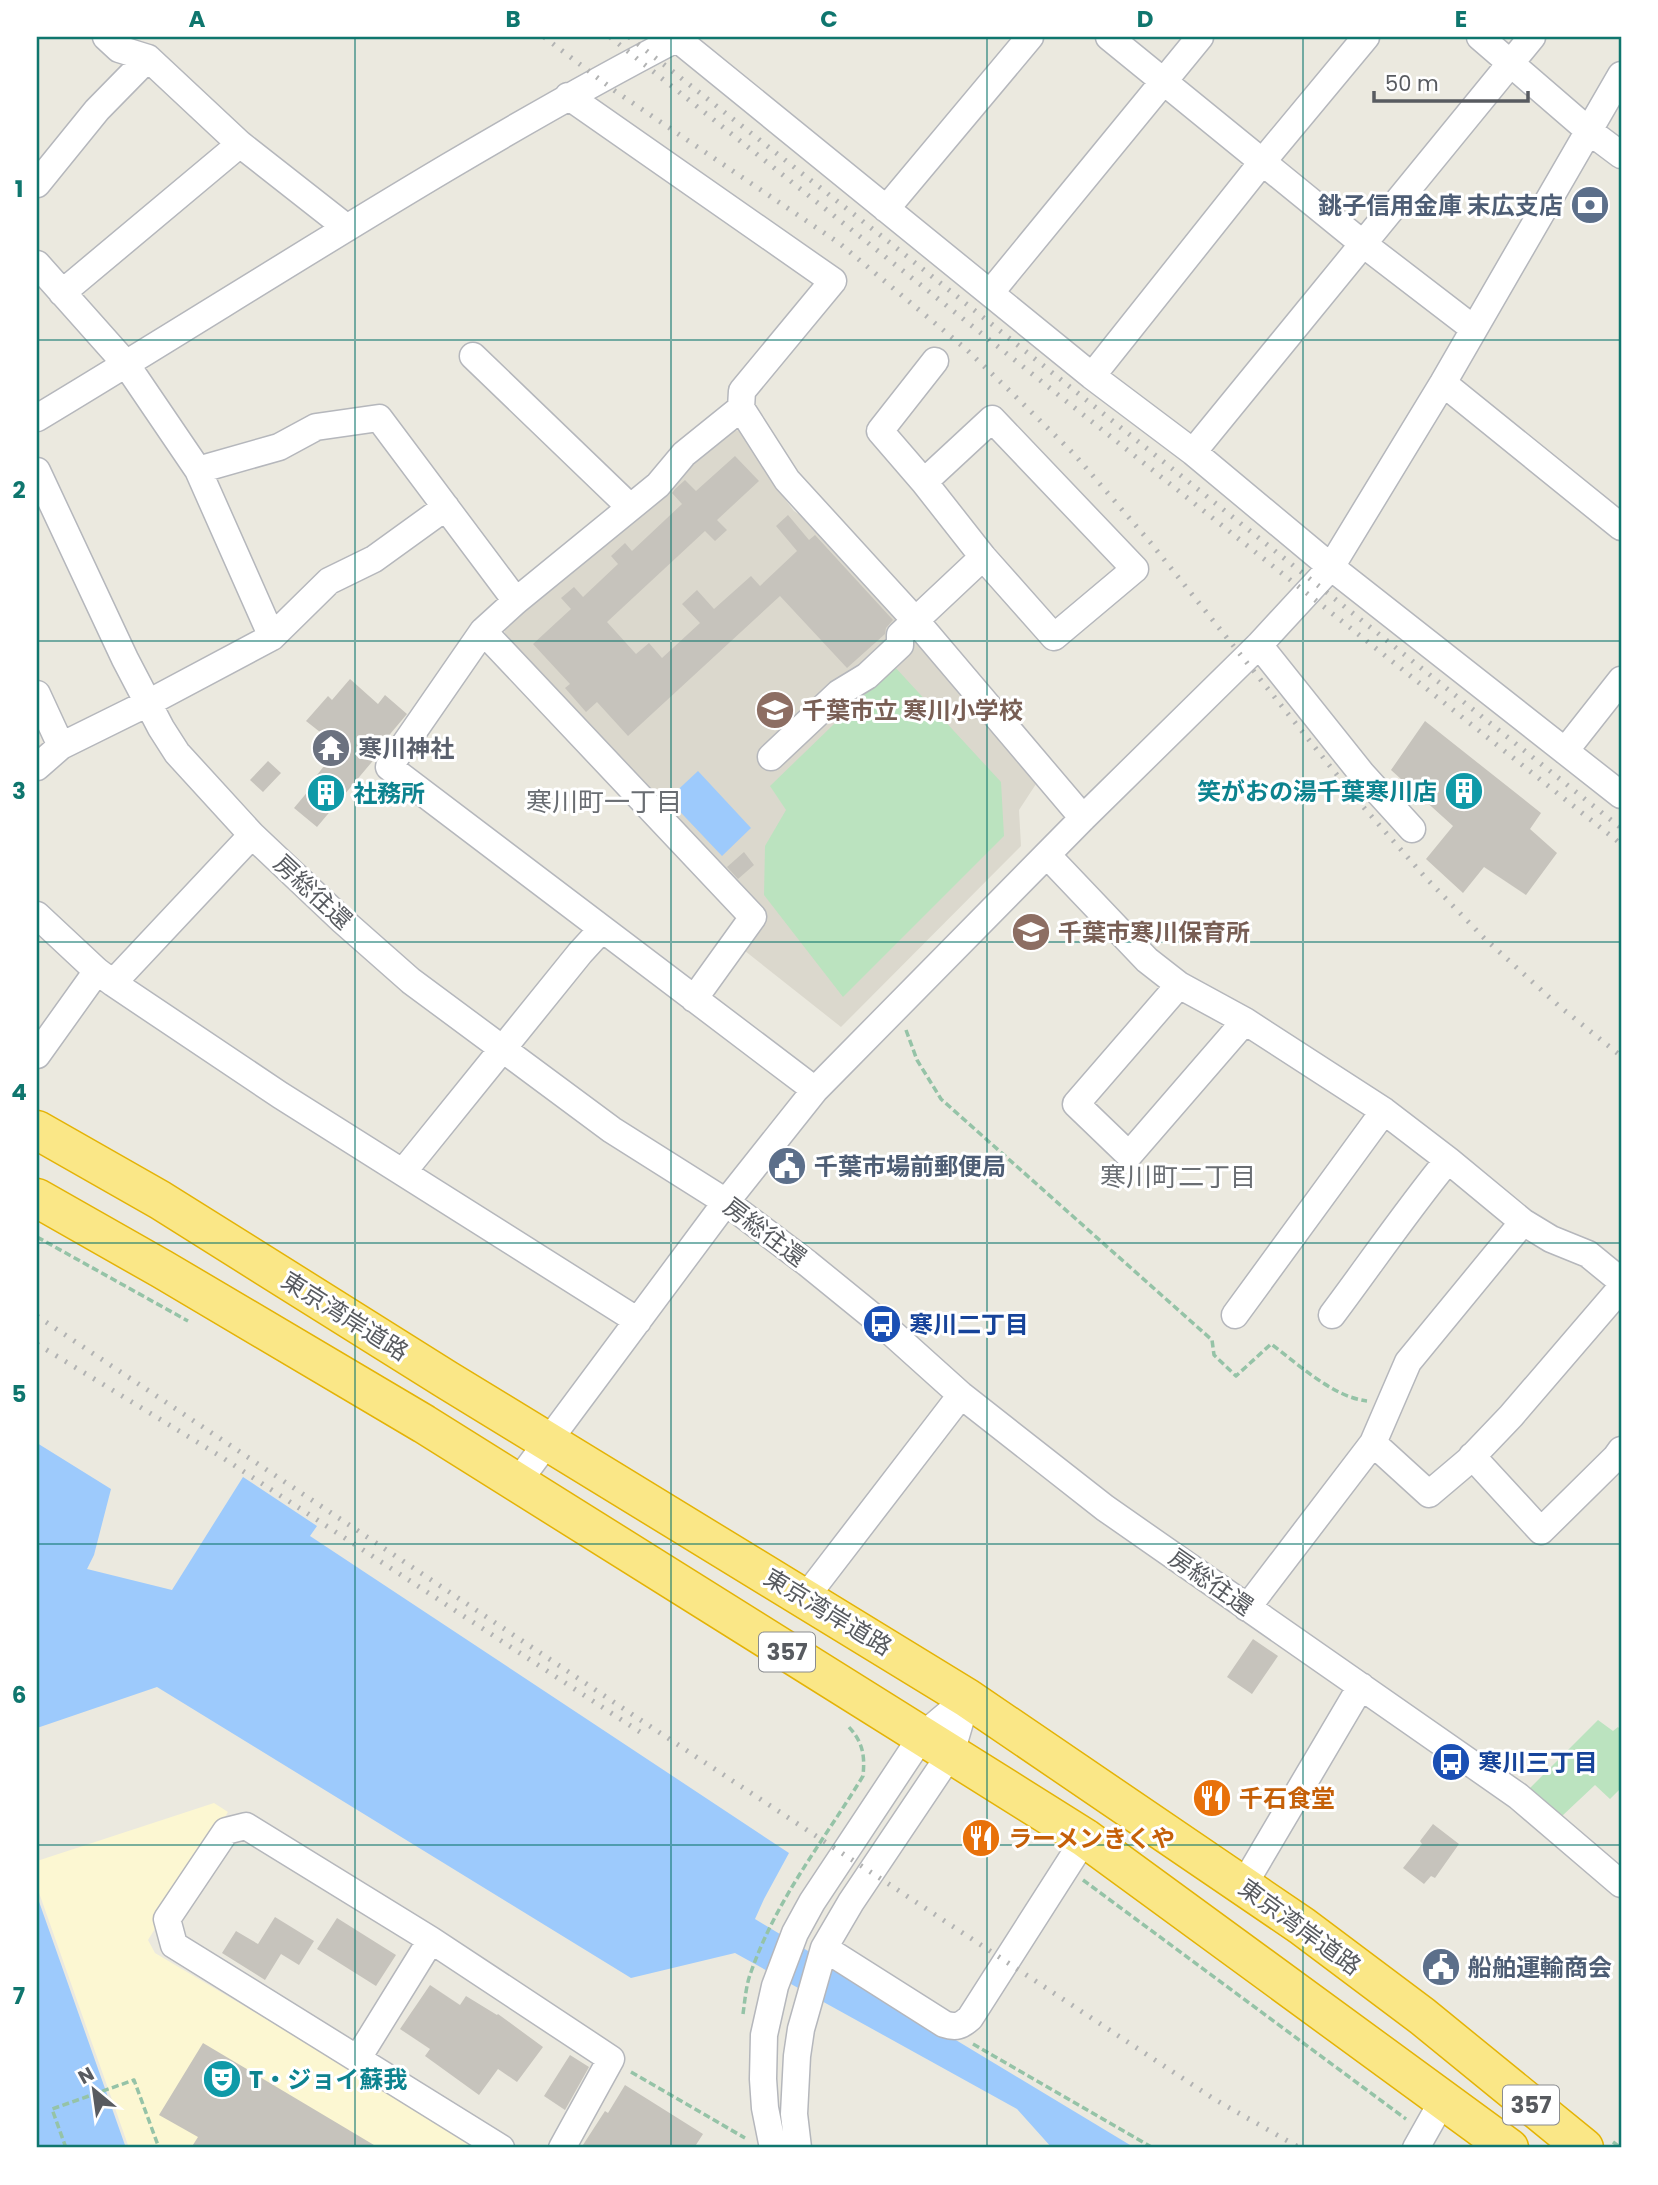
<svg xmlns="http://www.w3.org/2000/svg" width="1658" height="2185" font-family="Poppins,'Noto Sans JP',sans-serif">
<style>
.commercial{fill:#fcf7d2}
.education{fill:#dbd8cd}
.green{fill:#bbe3bf}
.water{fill:#9dcafc}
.building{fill:#c6c3bc}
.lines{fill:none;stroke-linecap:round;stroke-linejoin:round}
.minor-casing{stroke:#b5b7bc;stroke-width:29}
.highway-casing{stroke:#e4b306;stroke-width:41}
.path{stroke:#95c3a7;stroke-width:3.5;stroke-dasharray:7 3.5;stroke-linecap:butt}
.minor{stroke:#fff;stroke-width:26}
.highway{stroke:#fae787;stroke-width:38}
.rail{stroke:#b2b3b3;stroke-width:5;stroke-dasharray:2 9;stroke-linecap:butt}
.grid{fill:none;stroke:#0f766e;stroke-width:2;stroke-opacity:0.55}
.labels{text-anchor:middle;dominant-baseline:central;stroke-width:6;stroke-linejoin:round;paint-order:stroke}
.shield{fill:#fff;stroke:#8a8c90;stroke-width:2}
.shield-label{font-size:23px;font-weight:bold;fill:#585b60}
.service-label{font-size:24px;font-weight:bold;fill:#4e5e75;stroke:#fff;text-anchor:start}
.education-label{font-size:24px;font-weight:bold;fill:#785e54;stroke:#fff;text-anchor:start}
.worship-label{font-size:24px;font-weight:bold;fill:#5b616d;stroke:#fff;text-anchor:start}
.culture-label{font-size:24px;font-weight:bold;fill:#0d838f;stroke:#fff;text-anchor:start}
.street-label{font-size:24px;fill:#585b60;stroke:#fff}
.transit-label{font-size:24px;font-weight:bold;fill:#164399;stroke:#fff;text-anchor:start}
.food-label{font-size:24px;font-weight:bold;fill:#c56008;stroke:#fff;text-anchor:start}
.neighbourhood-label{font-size:26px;fill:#696d72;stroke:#fff}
.neatline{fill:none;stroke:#0f766e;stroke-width:2.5}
.grid-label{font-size:23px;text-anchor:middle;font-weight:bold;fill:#0f766e}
</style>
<rect width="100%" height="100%" fill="#ebe9df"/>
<path class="commercial" d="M214 1803 228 1812 148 1940 155 1953 483 2148H129L37 1887V1861Z"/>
<path class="education" d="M745 430 775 486 794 511 814 524 856 567 1036 784 1019 810 1021 846 841 1027 740 947 765 915 506 636 503 626 725 431Z"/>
<path class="green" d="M894 666 1001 782 1004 836 843 997 764 895 765 846 786 810 770 786Z
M1598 1720 1613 1731 1618 1727 1621 1730V1788L1610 1799 1595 1785 1562 1816 1529 1789Z"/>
<path class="water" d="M698 771 751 828 722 856 668 799Z
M37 1443 111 1489 94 1555 87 1569 172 1590 243 1477 317 1526 310 1536 789 1853 764 1899 755 1919 1135 2148H1052L1017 2109 735 1953 631 1978 157 1687 37 1728Z
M37 1896 126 2148H37Z"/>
<path class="building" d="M735 456 759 481 717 520 727 530 715 541 705 531 607 622 636 654 649 643 662 658 700 623 682 604 697 590 714 609 751 576 760 586 797 551 776 526 788 515 809 540 815 535 893 620 886 628 885 634 847 668 780 596 628 736 597 702 586 712 565 688 570 684 533 644 571 609 561 598 574 587 583 597 618 564 611 556 625 543 632 551 682 504 672 493 675 489 685 480 696 491Z
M350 679 378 704 385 695 407 714 380 746 383 748 382 750 317 827 294 808 320 777 317 775 339 747 306 721 328 696 332 700Z
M1425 721 1541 813 1530 829 1557 853 1526 895 1484 867 1463 893 1426 859 1453 826 1391 770Z
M268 761 281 773 263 792 250 780Z
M744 852 754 865 738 879 727 867Z
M1253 1639 1278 1656 1252 1694 1227 1677Z
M1433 1824 1459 1844 1435 1878 1431 1876 1424 1884 1403 1868 1422 1844 1420 1841Z
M275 1917 314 1941 299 1965 281 1954 265 1980 222 1953 236 1931 258 1944Z
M337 1918 396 1955 376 1986 317 1949Z
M430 1985 460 2005 466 1996 497 2015 498 2014 543 2047 517 2082 498 2069 479 2095 425 2056 430 2049 400 2029Z
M203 2043 379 2148H191L198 2137 159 2115Z
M570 2055 589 2067 565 2110 544 2096Z
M625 2085 703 2134 694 2148H581L605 2111 608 2113Z"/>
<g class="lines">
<g class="minor-casing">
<path id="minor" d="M106 37 119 49 148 58 240 144 347 228
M675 37 1092 376 1193 452 1331 567 1621 795
M1109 37 1362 243 1474 329
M1480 37 1589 131 1621 155
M568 96 833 281 742 391 741 408 787 480 915 620 1083 818
M37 184 97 110 148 58
M886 209 1030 37
M37 264 126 364 198 470 272 637
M991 292 1200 37
M62 293 240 144
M473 356 630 507
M1092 376 1263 161 1366 37
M1443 383 1621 527
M741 408 684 454 658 485 516 601 483 631 389 767 815 1090
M37 418C250 290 459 152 680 37
M992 419 1135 569 1054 637 983 557 924 482Z
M1193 452 1532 37
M198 470 279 447 316 427 379 418 516 601
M37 471 125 659 161 728 177 753 252 835 343 921 411 981 612 1130 726 1202 807 1263 882 1324 961 1395 1105 1508 1518 1796 1621 1884
M924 482 880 431 935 361
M483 631 753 917 694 999
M1259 645 1362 774 1412 829
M37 694 61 746
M1565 751 1621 680
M771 757 839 693 867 676 900 645V635L983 557
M37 767 61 746 148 703 272 637 329 581 374 559 446 507
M1047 855 1147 960 1179 985 1245 1021 1384 1111 1448 1160 1523 1222 1551 1239 1588 1254 1621 1281
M37 915 97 971 113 983 280 1095 638 1321
M113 983 252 835
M1179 985 1076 1104 1129 1155 1245 1021
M37 1055 97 971
M403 1172 580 953 602 929
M1235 1315 1384 1111
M1332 1315C1371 1263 1407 1210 1448 1160
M1373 1443 1429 1494 1468 1461 1511 1416 1621 1288
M1472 1456 1541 1531 1616 1457 1621 1450
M517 1483 726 1202 815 1090 1083 818 1259 645 1331 567 1443 383 1621 75
M805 1598 961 1395
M1247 1608 1373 1443 1408 1362 1523 1222
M1243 1886 1361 1686
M824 1948 944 2024C956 2028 961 2026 970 2018L1085 1838
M358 2058 431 1940
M501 2148 174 1945 167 1919 226 1831 246 1826 431 1940 611 2059 562 2148
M773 2148 765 2108 763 2079 764 2035 775 1986 795 1933 812 1902 922 1736 967 1698
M798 2148 794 2114 797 2056 801 2029 824 1948 851 1902 951 1753 967 1698
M1416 2148 1443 2100"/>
</g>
<g class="highway-casing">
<path id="highway" d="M37 1130 160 1200 447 1380 967 1698 1302 1926 1422 2016 1584 2148
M37 1198 162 1269 424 1424 1085 1838 1509 2148"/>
</g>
<path class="path" d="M906 1030 917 1060 941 1099 1212 1340 1214 1355 1236 1376 1271 1344C1298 1364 1333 1397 1367 1401
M37 1237 188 1321
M1083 1880 1406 2119
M743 2014C745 2000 746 1985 751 1972 777 1898 823 1842 863 1776 865 1755 863 1742 848 1726
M973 2044 1153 2148
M631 2072 745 2138
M1613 2142 1621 2148
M66 2148 52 2109 134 2080 159 2148"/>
<use href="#minor" class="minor"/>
<use href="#highway" class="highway"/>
<path class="rail" d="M544 37 615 91 839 243 967 350 1012 393 1074 454 1150 542 1358 801 1425 877 1484 938 1559 1006 1621 1056
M610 37 1621 844
M629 37 889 242 1621 828
M37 1316 633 1715 1214 2099 1300 2148
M37 1344 220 1456 640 1732"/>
</g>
<path class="grid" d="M355 37V2148M671 37V2148M987 37V2148M1303 37V2148M37 340H1621M37 641H1621M37 942H1621M37 1243H1621M37 1544H1621M37 1845H1621"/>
<defs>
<g id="bank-disc" transform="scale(2.0125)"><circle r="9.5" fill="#5c6f8a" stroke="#fff"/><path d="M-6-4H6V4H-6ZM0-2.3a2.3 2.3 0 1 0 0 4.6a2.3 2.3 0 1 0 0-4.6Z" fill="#fff"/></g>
<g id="school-disc" transform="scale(2.0125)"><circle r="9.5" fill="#8d6e63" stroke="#fff"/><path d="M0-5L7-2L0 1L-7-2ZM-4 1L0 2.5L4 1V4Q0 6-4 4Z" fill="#fff"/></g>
<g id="temple-disc" transform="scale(2.0125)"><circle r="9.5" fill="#6b7280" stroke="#fff"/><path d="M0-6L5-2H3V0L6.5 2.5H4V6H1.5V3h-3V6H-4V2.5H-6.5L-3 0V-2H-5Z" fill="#fff"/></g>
<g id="building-disc" transform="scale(2.0125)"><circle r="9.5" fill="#0f9aa8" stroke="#fff"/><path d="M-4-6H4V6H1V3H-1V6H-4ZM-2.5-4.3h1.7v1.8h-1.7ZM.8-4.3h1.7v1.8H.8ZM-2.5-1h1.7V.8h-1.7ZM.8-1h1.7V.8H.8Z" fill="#fff"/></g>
<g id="civic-disc" transform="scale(2.0125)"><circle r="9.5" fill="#5c6f8a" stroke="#fff"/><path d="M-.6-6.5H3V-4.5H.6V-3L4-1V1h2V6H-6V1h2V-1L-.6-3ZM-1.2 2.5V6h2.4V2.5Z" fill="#fff"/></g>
<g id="bus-disc" transform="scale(2.0125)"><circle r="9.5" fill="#1a4fb4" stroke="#fff"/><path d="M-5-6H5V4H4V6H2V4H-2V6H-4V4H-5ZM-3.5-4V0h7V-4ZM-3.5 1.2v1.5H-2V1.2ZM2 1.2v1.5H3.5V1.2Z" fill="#fff"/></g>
<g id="restaurant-disc" transform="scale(2.0125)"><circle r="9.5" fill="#e8710a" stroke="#fff"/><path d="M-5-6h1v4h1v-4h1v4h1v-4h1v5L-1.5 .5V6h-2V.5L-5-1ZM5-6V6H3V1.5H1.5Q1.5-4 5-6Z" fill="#fff"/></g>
<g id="theatre-disc" transform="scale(2.0125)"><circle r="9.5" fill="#0f9aa8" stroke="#fff"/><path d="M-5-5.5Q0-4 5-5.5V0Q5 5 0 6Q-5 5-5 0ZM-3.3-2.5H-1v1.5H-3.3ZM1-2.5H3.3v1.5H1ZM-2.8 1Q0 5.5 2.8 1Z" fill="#fff"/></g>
</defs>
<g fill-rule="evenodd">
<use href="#bank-disc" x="1590" y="205"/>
<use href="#school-disc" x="775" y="710"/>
<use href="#temple-disc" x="331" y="748"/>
<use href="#building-disc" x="1464" y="791"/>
<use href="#building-disc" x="326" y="793"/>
<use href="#school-disc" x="1031" y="932"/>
<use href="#civic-disc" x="787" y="1166"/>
<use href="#bus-disc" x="882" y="1324"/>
<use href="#bus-disc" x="1451" y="1762"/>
<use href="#restaurant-disc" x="1212" y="1798"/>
<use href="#restaurant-disc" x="981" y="1838"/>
<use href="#civic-disc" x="1441" y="1967"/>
<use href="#theatre-disc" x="222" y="2079"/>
</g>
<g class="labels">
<g class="shield">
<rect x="759" y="1632.5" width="56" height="39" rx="5"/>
<rect x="1503" y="2085.5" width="56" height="39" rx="5"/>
</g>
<g class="shield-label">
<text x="787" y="1652">357</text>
<text x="1531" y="2105">357</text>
</g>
<g class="service-label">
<text x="1563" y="205" text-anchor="end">銚子信用金庫 末広支店</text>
<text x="814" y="1166">千葉市場前郵便局</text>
<text x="1468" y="1967">船舶運輸商会</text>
</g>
<g class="education-label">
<text x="802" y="710">千葉市立 寒川小学校</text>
<text x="1058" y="932">千葉市寒川保育所</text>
</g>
<g class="worship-label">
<text x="358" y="748">寒川神社</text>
</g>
<g class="culture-label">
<text x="1437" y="791" text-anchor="end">笑がおの湯千葉寒川店</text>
<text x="353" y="793">社務所</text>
<text x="249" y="2079">T・ジョイ蘇我</text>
</g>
<g class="street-label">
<text transform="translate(313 892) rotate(43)">房総往還</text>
<text transform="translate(765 1232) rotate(37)">房総往還</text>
<text transform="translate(345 1316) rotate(32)">東京湾岸道路</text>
<text transform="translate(1211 1582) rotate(35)">房総往還</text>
<text transform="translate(828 1612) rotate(31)">東京湾岸道路</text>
<text transform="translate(1300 1927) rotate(36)">東京湾岸道路</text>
</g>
<g class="transit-label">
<text x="909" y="1324">寒川二丁目</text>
<text x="1478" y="1762">寒川三丁目</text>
</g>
<g class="food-label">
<text x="1239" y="1798">千石食堂</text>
<text x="1008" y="1838">ラーメンきくや</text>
</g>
<g class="neighbourhood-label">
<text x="604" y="802">寒川町一丁目</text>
<text x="1178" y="1177">寒川町二丁目</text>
</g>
</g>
<rect width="1658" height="2185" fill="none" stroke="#ffffff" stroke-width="77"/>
<g transform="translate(94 2090) rotate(331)" stroke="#ffffff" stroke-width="5" paint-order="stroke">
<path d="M0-5L12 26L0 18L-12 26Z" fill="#585b60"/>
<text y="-10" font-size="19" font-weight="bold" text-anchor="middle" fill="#585b60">N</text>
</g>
<path d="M1374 91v10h154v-10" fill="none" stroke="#585b60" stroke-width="3.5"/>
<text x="1385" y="91" font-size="21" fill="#585b60" stroke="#ffffff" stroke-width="5" paint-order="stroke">50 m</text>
<rect x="38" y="38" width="1582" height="2108" class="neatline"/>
<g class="grid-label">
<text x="197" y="27">A</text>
<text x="513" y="27">B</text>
<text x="829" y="27">C</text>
<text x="1145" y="27">D</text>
<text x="1461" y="27">E</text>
<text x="19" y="197">1</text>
<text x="19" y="498">2</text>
<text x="19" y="799">3</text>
<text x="19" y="1100">4</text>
<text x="19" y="1402">5</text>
<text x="19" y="1703">6</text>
<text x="19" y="2004">7</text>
</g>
</svg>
